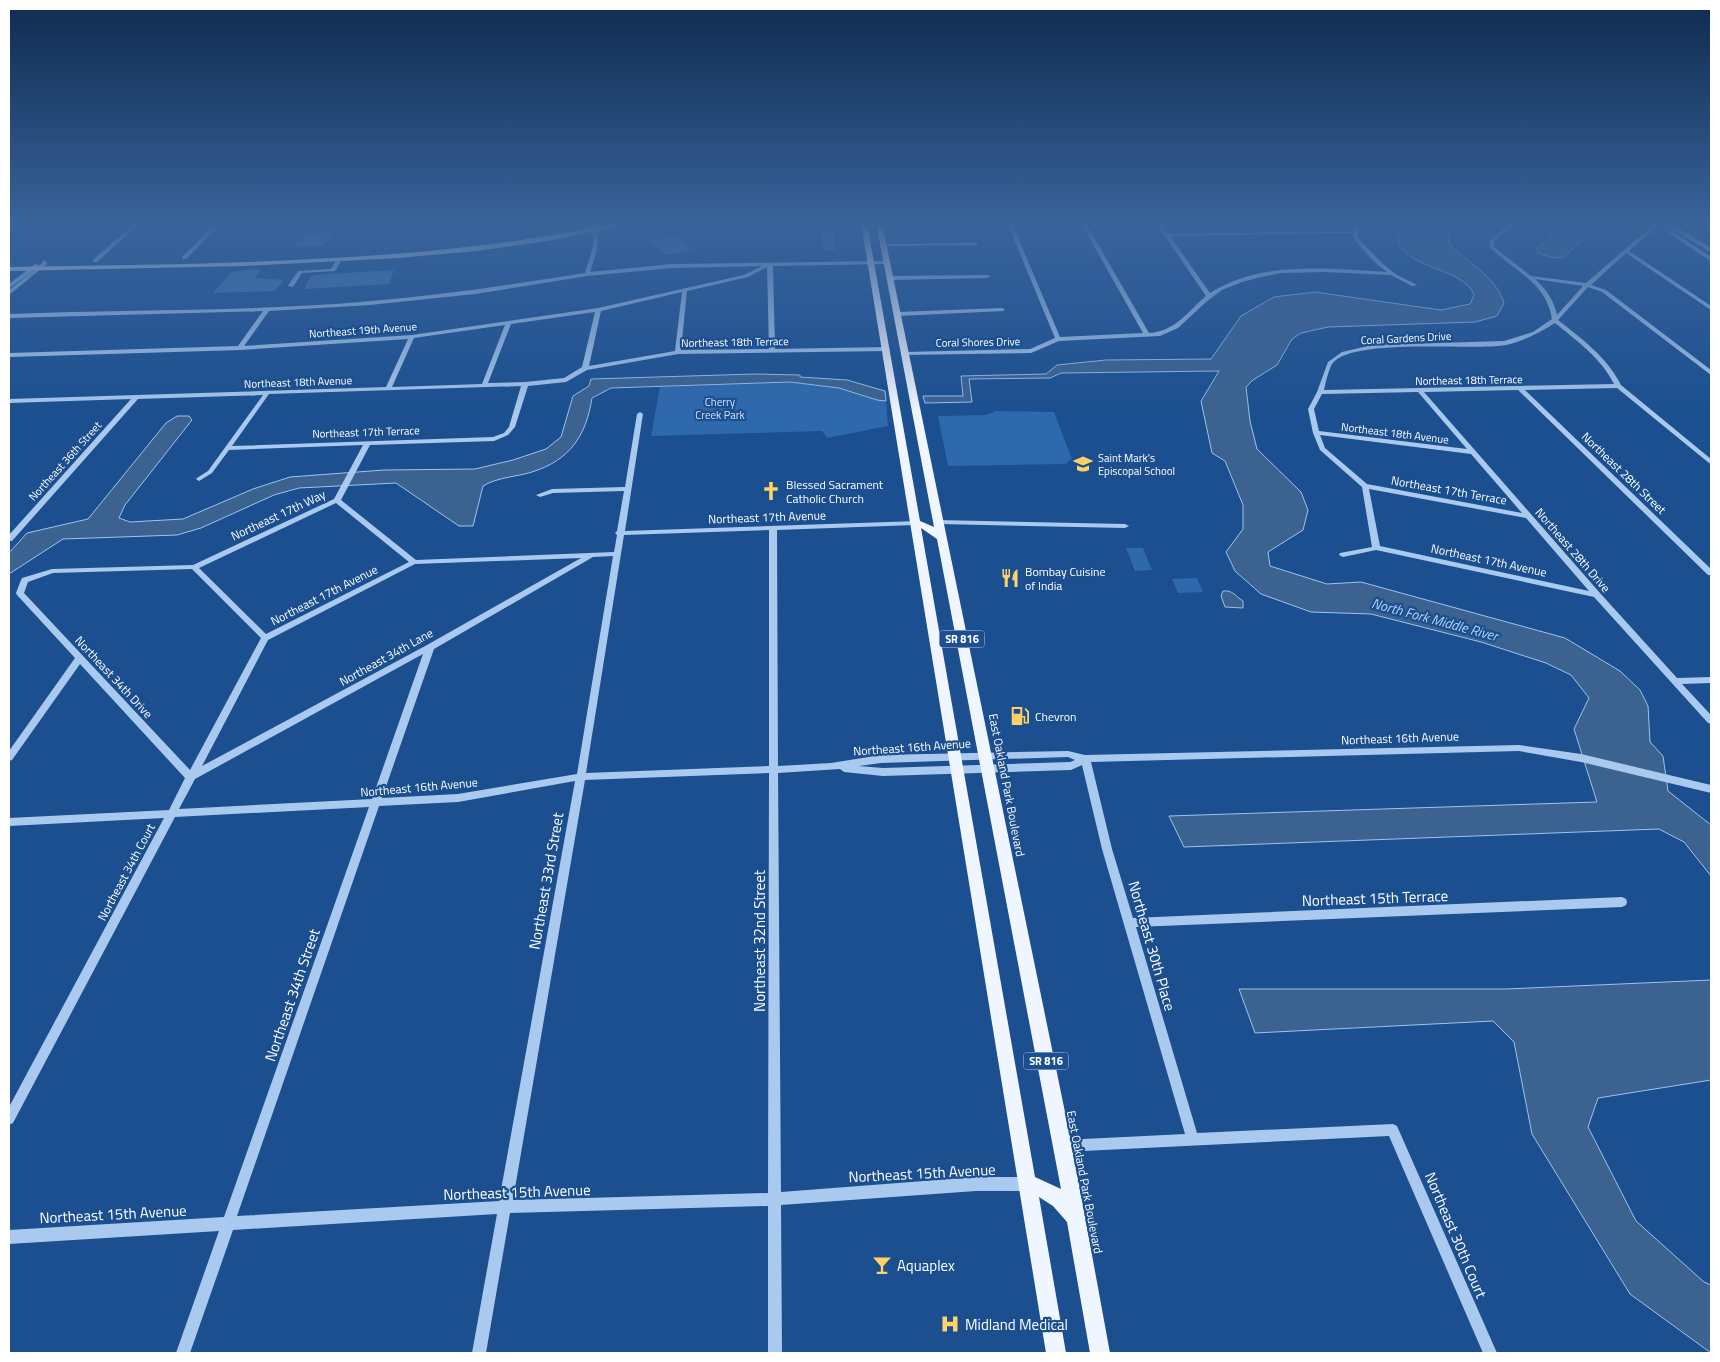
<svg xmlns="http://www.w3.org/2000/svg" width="1720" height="1362" font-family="'Titillium Web',sans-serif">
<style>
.green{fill:#2e69ad}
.water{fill:#3c6290;stroke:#9cc4f0}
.building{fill:#4478b7}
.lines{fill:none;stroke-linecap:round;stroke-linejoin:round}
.minor{fill:#a9c9ee;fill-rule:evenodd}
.major{fill:#f0f6ff;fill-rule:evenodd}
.labels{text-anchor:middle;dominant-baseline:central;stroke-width:4.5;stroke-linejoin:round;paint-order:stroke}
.far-street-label{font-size:11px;fill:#fff;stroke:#1b4f8f}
.far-park-label{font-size:11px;fill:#cfe3fa;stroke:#1b4f8f}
.far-poi-label{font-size:11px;fill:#fff;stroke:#1b4f8f;text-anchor:start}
.shield{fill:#1b4f8f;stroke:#bbcadd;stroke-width:1}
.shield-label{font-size:11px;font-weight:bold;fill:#fff}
.street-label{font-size:12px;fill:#fff;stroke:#1b4f8f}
.poi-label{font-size:12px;fill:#fff;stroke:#1b4f8f;text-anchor:start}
.water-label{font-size:14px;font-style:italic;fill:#b5d3f5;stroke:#1b4f8f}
.near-street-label{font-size:15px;fill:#fff;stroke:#1b4f8f}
.near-poi-label{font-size:15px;fill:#fff;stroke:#1b4f8f;text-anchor:start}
</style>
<rect width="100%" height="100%" fill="#1b4f8f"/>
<path class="green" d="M790 382 839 388 877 400 886 401 888 426 827 438 822 431 651 436 660 387Z
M996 411 1054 412 1072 459 1066 464 948 466 938 416 986 415Z
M1126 548H1143L1152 570 1135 571Z
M1197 578 1203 592 1178 593 1172 579Z"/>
<path class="water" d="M1407 223H1461L1449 232 1450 246C1469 262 1497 279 1504 303L1497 316 1475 322 1328 327 1301 333 1292 339 1277 365 1253 380 1246 387 1250 421 1257 449 1301 492 1308 510 1303 530 1268 552 1270 566 1327 584 1361 582 1565 638 1620 671 1640 690 1648 706 1650 742 1663 756 1668 791 1711 825V876L1684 842 1659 829 1184 847 1169 816 1597 802 1574 729 1589 698 1571 675 1546 663 1481 642 1371 614 1311 612 1261 594 1235 571 1226 552 1243 529V505L1225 461 1212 453 1201 401 1219 371 1061 373 1050 378 969 379 972 402 925 403 923 396H963L961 376 1046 374 1057 365 1106 360 1211 359 1241 316 1274 297 1315 292 1441 310 1470 304 1474 295C1465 267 1399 269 1397 236Z
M1567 223H1602L1562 258 1550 257 1538 253 1537 248Z
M755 374 800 375V377L847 380 885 391 886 401 877 400 839 388 790 382 611 388 592 398C586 436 570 460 532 472 516 477 498 477 483 486L473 526H459L396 483 299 488 274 495 201 528 177 535 63 539 9 574V553L27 533 88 519 166 423 177 416H189L192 420 125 505 119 518 130 522 183 519 253 489 290 477 384 470 475 469 513 460 546 449 561 437 573 396 589 386 591 379Z
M1223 591C1233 590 1235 596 1243 601V608L1225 607 1221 596Z
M1711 980V1080L1598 1098 1588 1127 1636 1221 1704 1282 1711 1285V1353L1630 1294 1532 1134 1514 1042 1493 1021 1255 1033 1239 989H1506Z"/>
<path class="building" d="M833 229 836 250H824L821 230Z
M329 233 334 235 323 246 294 247 305 234Z
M674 235 692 248 687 250 689 251 666 255 649 241Z
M252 269 261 270 255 278 284 280 274 291 213 293 232 272Z
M394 270 389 284 304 289 311 275Z"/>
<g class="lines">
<path class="minor" d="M135 223H140L97 262H93V260Z
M217 223H222L186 259H182V257Z
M588 223H593C603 239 595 256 590 272L672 264 889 261V263L887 264 773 266 775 349 887 347 890 349 887 351 678 354 587 370 566 382 528 386 515 427 508 435 494 441 370 445 341 500 416 560 614 552 617 535 615 533 617 531 624 491 553 493 540 497 536 495 552 489 625 487 637 414 640 412 643 414 625 531 918 521V525H915L777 530 778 766 831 763 881 755 1068 751 1085 755 1519 745 1581 754 1711 785V793L1581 762 1519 751 1091 762 1112 849 1133 918 1622 897 1626 899 1627 902 1626 905 1622 907 1136 927 1197 1133 1393 1124 1397 1126 1497 1353H1483L1389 1136 1063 1152 1058 1151 1057 1146 1058 1141 1063 1140 1185 1134 1102 849 1082 765 1071 770 883 776 844 772 840 769 778 773 781 1192 976 1177H1028L1033 1179 1035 1184 1033 1189 1028 1191H976L781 1205 782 1353H768V1206L510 1213 486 1353H472L497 1214 233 1230 190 1353H176L219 1231 9 1244V1230L224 1217 369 807 175 817 13 1123 9 1125V1107L164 818 9 826V818L169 810 185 778 80 664 12 760 9 761V751L75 658 17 595 16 593 21 580 22 578 52 569 193 565 334 499 363 445 229 450 212 473 199 481 196 479 197 478 208 471 263 395 138 399 12 541H9V535L131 399 9 403V399L386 387 408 339 240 350 9 357V353L238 346 263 311 9 318V314C129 309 251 312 371 301 443 295 514 284 585 273 590 256 599 239 588 223ZM762 266 744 275 598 308 412 335 244 346 269 311 370 305 475 294 587 276 672 268ZM767 267 769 349 681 350 687 291 748 277ZM682 292 675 351 589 366 601 311ZM595 312 582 367 564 378 525 382 488 383 511 324ZM505 325 482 384 392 387 414 338ZM521 386 509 427 504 433 493 437 232 446 269 394ZM336 503 409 562 266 634 199 568ZM769 530V766L586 773 624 535ZM613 556 577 774 458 794 382 798 434 649 593 557ZM581 558 427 645 202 766 268 640 415 564ZM192 569 261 638 190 770 24 593 28 582 53 573ZM423 654 372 799 179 809 195 779ZM1068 757 1075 760 1070 762 883 768 859 766 881 763ZM769 773 768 1193 513 1200 585 780ZM575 781 499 1201 237 1216 379 806 458 802Z
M1007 223H1012L1060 337 1143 333 1081 223H1086L1149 333C1176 331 1187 312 1206 296L1156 223H1161L1168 234 1354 231 1357 223H1361L1357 237 1383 264 1397 275 1417 285 1412 286 1391 275 1325 272 1281 273 1261 277 1242 282 1222 290 1206 302 1178 328 1160 336 1059 341 1031 353 902 355 901 354 904 352 1030 349 1055 338ZM1354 233 1353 237C1363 250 1373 262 1387 272 1328 269 1262 260 1210 293L1170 236Z
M1510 223H1515L1494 241V247L1531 276 1586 283 1655 223H1669L1681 229 1711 248V251H1709L1669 227 1675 233 1711 257V261L1671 235 1660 224 1629 251 1711 306V310L1626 253 1591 285 1606 290 1711 370V375L1602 292 1588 287 1558 320C1582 339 1607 357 1621 385L1711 459V464L1709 463 1617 388 1525 390 1711 569V575H1708L1518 390 1424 392 1600 593 1677 678 1711 677V683L1682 684 1711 715V724L1708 723 1594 597 1376 550 1343 557 1339 555 1340 553 1372 547 1362 487 1320 450 1313 433 1308 409 1317 392 1328 362 1342 352 1372 345 1504 341 1533 332 1552 319C1546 281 1514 272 1490 247V240ZM1535 279 1583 286 1557 315C1554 300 1546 289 1535 279ZM1555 323C1577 341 1601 358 1614 384L1324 390C1326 382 1328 371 1332 364 1351 337 1472 351 1506 345 1524 341 1540 332 1555 323ZM1418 392 1467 449 1319 431 1314 409 1322 394ZM1320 435 1471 454 1522 513 1367 484 1325 448ZM1369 489 1526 518 1589 591 1380 546Z
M975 243H977V245L884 246 882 245 884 244Z
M338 259 341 261 335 271 302 273 293 287 288 286 298 271 331 269 336 260Z
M44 260 47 262V264L9 295V290L32 272 11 287 9 288V284L35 264 40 265Z
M989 275 990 276 987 278 889 280 886 278 889 276Z
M1002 308 1004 309V311L897 316 894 314 897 312Z
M936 520 1125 524 1129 526 1125 528 939 524 935 522Z"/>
<path class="major" d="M617 223H633L553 240 476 251 398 258 243 266 9 271V267C164 264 320 264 475 246 523 241 570 232 617 223Z
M861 223H867L920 521 934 527 876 223H882L1072 1146 1110 1353H1090L1067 1222 1053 1206 1039 1197 1066 1353H1046ZM921 528 937 539 1061 1189 1035 1177Z"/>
</g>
<linearGradient id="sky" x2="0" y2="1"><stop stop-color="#0f2b4f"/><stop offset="0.54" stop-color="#39639b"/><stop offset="1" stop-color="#39639b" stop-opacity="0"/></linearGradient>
<rect width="1720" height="414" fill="url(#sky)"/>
<defs>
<g id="school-bare" transform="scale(1.5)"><path d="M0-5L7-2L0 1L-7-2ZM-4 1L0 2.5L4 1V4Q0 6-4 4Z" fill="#ffd166" stroke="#1b4f8f" stroke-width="2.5" paint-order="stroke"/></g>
<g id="church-bare" transform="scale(1.5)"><path d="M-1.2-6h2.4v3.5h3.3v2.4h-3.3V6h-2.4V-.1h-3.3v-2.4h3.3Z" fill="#ffd166" stroke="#1b4f8f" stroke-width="2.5" paint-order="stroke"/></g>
<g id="restaurant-bare" transform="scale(1.5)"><path d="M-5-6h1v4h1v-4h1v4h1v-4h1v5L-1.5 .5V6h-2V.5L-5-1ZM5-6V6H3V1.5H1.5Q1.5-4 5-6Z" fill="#ffd166" stroke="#1b4f8f" stroke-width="2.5" paint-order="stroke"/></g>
<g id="fuel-bare" transform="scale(1.5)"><path d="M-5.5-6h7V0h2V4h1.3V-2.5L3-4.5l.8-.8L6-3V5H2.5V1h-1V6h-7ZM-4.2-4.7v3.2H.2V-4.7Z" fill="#ffd166" stroke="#1b4f8f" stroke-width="2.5" paint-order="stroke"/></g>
<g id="bar-bare" transform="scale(1.5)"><path d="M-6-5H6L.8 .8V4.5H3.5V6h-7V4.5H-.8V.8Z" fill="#ffd166" stroke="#1b4f8f" stroke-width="2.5" paint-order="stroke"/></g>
<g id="hospital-bare" transform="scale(1.5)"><path d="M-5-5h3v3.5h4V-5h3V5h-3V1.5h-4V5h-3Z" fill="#ffd166" stroke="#1b4f8f" stroke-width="2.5" paint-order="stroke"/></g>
</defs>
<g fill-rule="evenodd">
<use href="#school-bare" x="1083" y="464"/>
<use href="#church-bare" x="771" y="491"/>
<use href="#restaurant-bare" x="1010" y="578"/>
<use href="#fuel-bare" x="1020" y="716"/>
<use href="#bar-bare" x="882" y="1265"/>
<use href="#hospital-bare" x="950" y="1324"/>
</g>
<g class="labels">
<g class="far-street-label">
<text transform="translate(363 330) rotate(-4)">Northeast 19th Avenue</text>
<text transform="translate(1406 338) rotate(-3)">Coral Gardens Drive</text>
<text transform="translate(735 342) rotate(-1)">Northeast 18th Terrace</text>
<text transform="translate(978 342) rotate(-1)">Coral Shores Drive</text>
<text transform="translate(1469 380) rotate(-1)">Northeast 18th Terrace</text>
<text transform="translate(298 382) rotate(-2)">Northeast 18th Avenue</text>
<text transform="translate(366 432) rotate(-2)">Northeast 17th Terrace</text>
<text transform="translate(1395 433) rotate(7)">Northeast 18th Avenue</text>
<text transform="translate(65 461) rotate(-48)">Northeast 36th Street</text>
</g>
<g class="far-park-label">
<text x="720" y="402">Cherry<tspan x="720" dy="13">Creek Park</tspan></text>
</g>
<g class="far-poi-label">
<text x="1098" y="458">Saint Mark's<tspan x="1098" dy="13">Episcopal School</tspan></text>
</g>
<g class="shield">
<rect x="939.5" y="630.5" width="45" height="17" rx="4"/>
<rect x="1023.5" y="1052.5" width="45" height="17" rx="4"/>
</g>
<g class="shield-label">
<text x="962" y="639">SR 816</text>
<text x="1046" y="1061">SR 816</text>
</g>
<g class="street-label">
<text transform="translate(1624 473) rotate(44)">Northeast 28th Street</text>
<text transform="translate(1449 490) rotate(10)">Northeast 17th Terrace</text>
<text transform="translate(278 515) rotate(-25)">Northeast 17th Way</text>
<text transform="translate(767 517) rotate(-2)">Northeast 17th Avenue</text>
<text transform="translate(1573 550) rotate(49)">Northeast 28th Drive</text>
<text transform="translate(1489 560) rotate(12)">Northeast 17th Avenue</text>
<text transform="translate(324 595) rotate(-27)">Northeast 17th Avenue</text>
<text transform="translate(386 657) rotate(-29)">Northeast 34th Lane</text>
<text transform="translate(114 677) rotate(47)">Northeast 34th Drive</text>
<text transform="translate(1400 738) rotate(-2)">Northeast 16th Avenue</text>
<text transform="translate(912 747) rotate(-4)">Northeast 16th Avenue</text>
<text transform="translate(1007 785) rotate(79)">East Oakland Park Boulevard</text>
<text transform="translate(419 787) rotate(-5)">Northeast 16th Avenue</text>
<text transform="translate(126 872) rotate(-62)">Northeast 34th Court</text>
<text transform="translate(1085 1182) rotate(79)">East Oakland Park Boulevard</text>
</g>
<g class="poi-label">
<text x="786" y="484">Blessed Sacrament<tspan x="786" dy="14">Catholic Church</tspan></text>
<text x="1025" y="571">Bombay Cuisine<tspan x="1025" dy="14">of India</tspan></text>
<text x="1035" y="716">Chevron</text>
</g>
<g class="water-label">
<text transform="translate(1435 619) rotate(15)">North Fork Middle River</text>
</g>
<g class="near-street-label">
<text transform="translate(546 881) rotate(-80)">Northeast 33rd Street</text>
<text transform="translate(1375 898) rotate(-2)">Northeast 15th Terrace</text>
<text transform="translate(759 941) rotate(-90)">Northeast 32nd Street</text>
<text transform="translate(1152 946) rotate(74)">Northeast 30th Place</text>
<text transform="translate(292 995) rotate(-71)">Northeast 34th Street</text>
<text transform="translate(922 1173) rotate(-3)">Northeast 15th Avenue</text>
<text transform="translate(517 1192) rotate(-2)">Northeast 15th Avenue</text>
<text transform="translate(113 1214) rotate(-3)">Northeast 15th Avenue</text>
<text transform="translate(1456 1235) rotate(67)">Northeast 30th Court</text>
</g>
<g class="near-poi-label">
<text x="897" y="1265">Aquaplex</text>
<text x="965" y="1324">Midland Medical</text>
</g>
</g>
<rect width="1720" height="1362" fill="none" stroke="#ffffff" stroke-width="20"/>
</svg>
